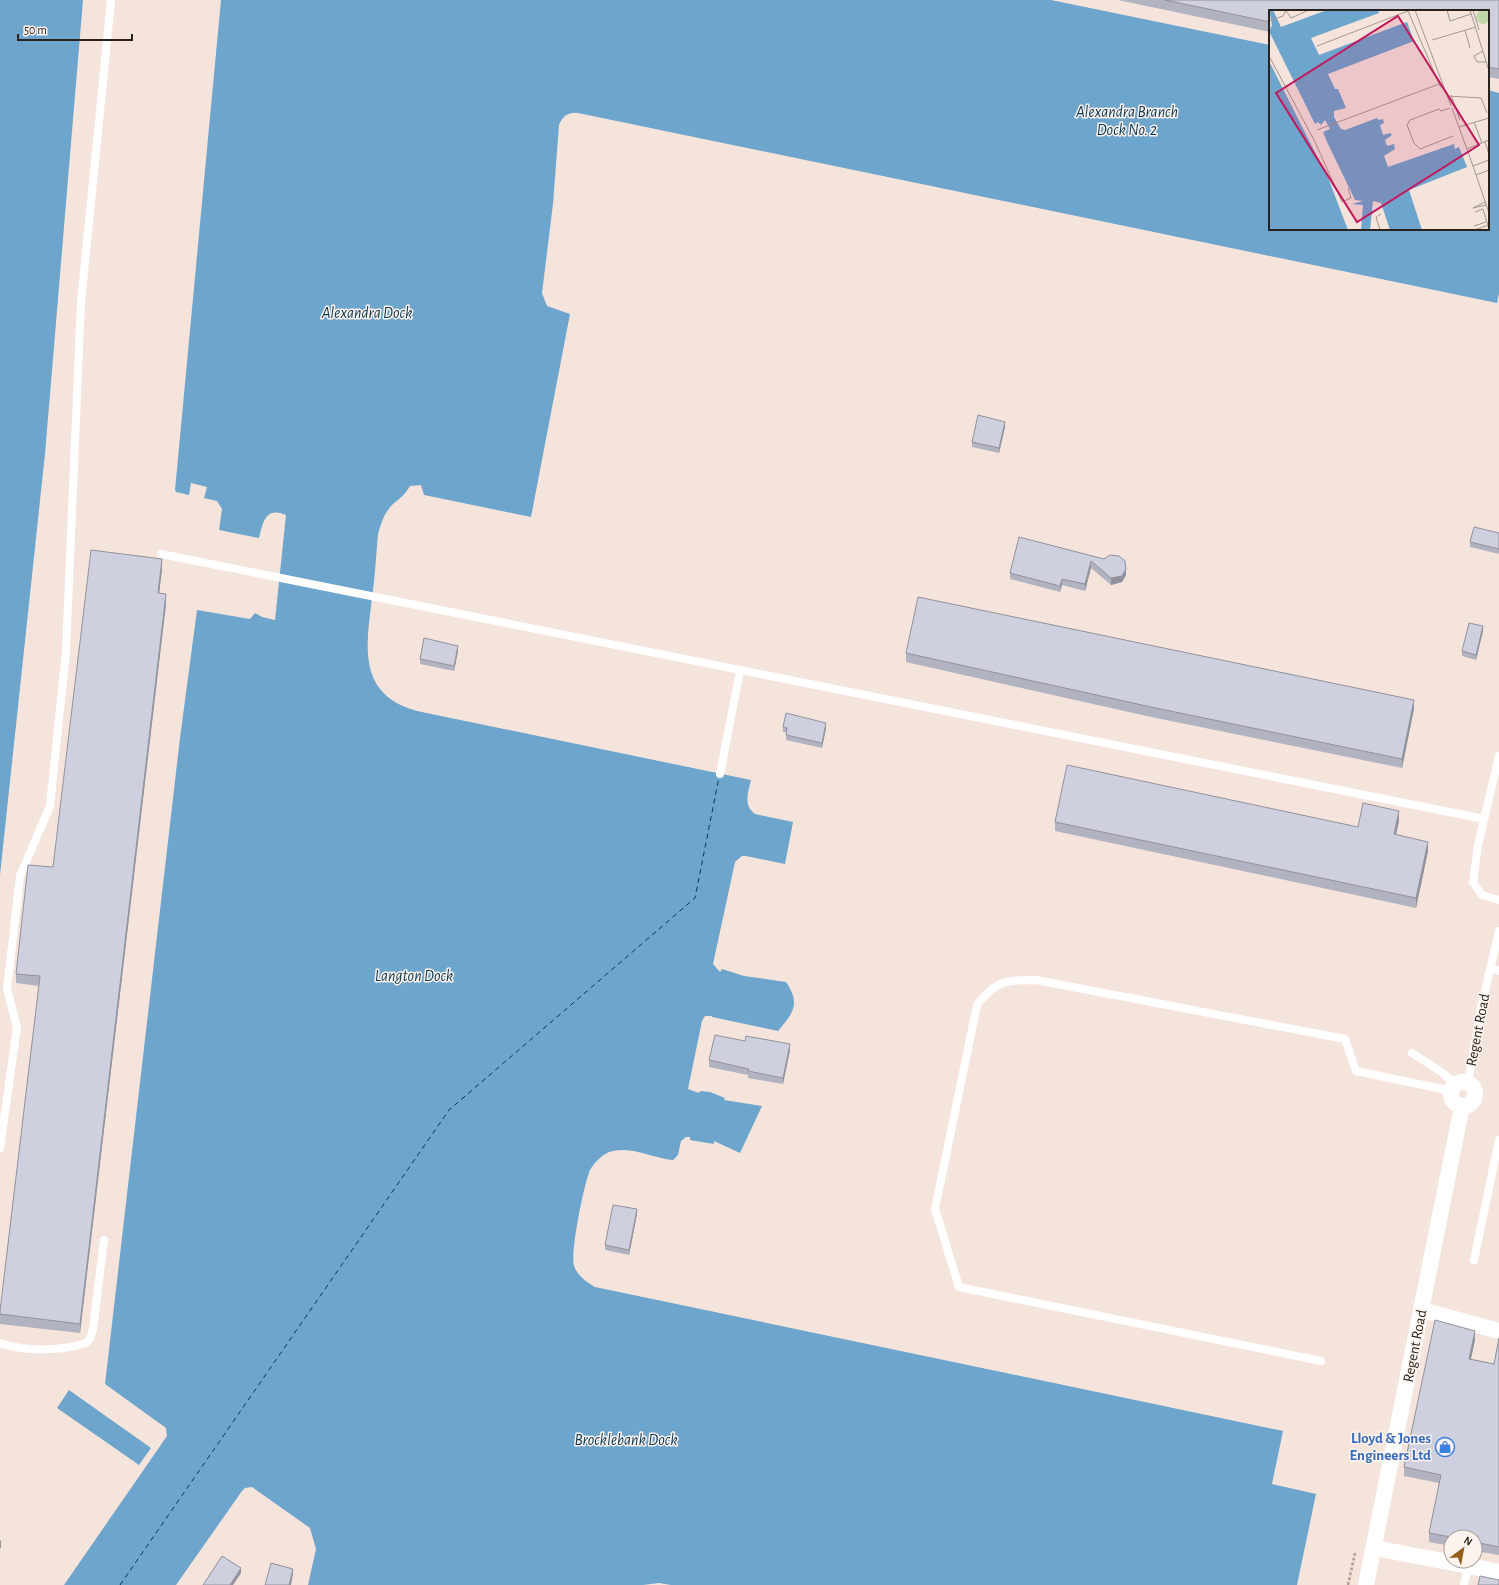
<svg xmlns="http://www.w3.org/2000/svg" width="1499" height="1585" font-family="'Alegreya Sans',sans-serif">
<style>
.water{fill:#6ea5cd}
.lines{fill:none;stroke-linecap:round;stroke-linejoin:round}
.ferry{stroke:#093752;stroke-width:1;stroke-dasharray:5 4;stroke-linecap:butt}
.path{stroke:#ada099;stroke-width:2.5;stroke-dasharray:3 2;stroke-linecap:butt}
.service{stroke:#fff;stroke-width:8}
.minor{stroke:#fff;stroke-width:16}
.wall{fill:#b2b3c0}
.shaded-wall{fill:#91929c}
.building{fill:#cfd0df;stroke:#91929c}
.labels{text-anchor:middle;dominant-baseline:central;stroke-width:3;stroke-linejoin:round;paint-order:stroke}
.street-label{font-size:15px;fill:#292320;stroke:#fdf3ee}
.shop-label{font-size:15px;font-weight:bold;fill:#366cbe;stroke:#fdf3ee;text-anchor:end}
.water-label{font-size:16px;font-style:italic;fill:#093752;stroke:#fdf3ee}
.inset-river{fill:none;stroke:#6ea5cd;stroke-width:2}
.inset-road{fill:none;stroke:#a39791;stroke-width:1}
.view{fill:#c2185b;fill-opacity:0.15;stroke:#c2185b;stroke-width:2}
.inset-edge{fill:none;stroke:#292320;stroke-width:2}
</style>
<rect width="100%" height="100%" fill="#f5e4dc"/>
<path class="water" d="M0 0H83L45 454 0 875Z
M221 0H1051L1270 45V229H1488V90L1499 93V293L1497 303 578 113C568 112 563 116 559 125L553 204 542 293 547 306 570 314 531 517 424 495 421 485 410 486C405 495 400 498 392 505 384 513 381 524 378 534 376 556 375 577 372 598 366 646 357 695 417 711L751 780C748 793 743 805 755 814L793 822 785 864 746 856H742L735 862 713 964 720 972 722 969 744 976 786 982C801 1004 793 1013 778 1031L712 1017V1016H705L702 1021 688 1089 699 1093 700 1091 710 1092 725 1098 724 1100 762 1106 740 1153 714 1141V1144L695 1141 690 1140V1137H686L681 1141 678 1155 673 1160C652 1158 627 1144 607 1153 600 1157 594 1163 590 1170 584 1184 570 1253 574 1266 578 1276 586 1282 595 1287L1283 1431 1272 1484 1316 1494 1297 1585H671L659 1583 643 1585H308L316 1549 310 1528 252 1487 245 1488 242 1491 176 1585H64L167 1436 166 1428 105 1384 180 738 197 610 250 619 255 613 262 617 275 620 286 515C265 506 263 523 259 538L219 530 222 509 217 501 204 498 207 487 191 483 189 495 176 492 175 490Z
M69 1390 151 1448 139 1465 57 1408Z"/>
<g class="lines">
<path class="ferry" d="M120 1585 449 1110 695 898 719 777"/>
<path class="path" d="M1348 1585 1355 1553"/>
<path class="service" d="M161 554 1484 819
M1499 756 1478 845 1473 882 1482 895 1499 900
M720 774 740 671
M1491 968 1499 971
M1412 1053 1443 1073 1456 1085
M1468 1083 1481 1008 1499 931
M0 1148 17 1027 7 989 20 876 50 806 66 651 81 302 111 0
M1474 1260 1499 1140
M0 1343C24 1352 62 1351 86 1343L90 1339 93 1329 104 1240
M1321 1361 959 1287 935 1209 977 1005C996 980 1006 980 1036 980L1345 1039 1356 1071 1452 1091
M1464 1585 1468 1566"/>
<path class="minor" d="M1451 1094a12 12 0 1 1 24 0a12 12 0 1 1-24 0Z
M1422 1310 1499 1331
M1375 1548 1499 1572
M1366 1585 1462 1106"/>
</g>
<path class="wall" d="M1118 0H1499V79L1488 77V11H1270V32Z
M1005 427 999 453 972 447V442Z
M1499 533V554L1470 547V542Z
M1104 559 1126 575 1122 582 1111 585 1091 568 1085 591 1062 585 1060 592 1010 579V573Z
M162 569 159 593 166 604 80 1333 0 1324V1311L39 986 16 983V974L53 867Z
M1483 631 1476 660 1462 656V651Z
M458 651 454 671 420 664V659Z
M906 653 1414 709 1402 768 1151 717 906 662Z
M783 727 826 728 822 748 786 740V732H783Z
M1399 821 1396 835 1428 851 1416 908 1055 831V822L1358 827Z
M790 1050 783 1084 748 1078V1075L709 1067V1060Z
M637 1214 629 1255 605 1250V1245Z
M1499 1338V1555L1475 1551V1537H1451V1546L1429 1542V1533L1439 1483 1404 1476V1467L1475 1340 1471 1359 1494 1364Z"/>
<path class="shaded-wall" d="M1005 422V427L999 453V448Z
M162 559V569L158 603V593Z
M1091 561V568L1085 591V584Z
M1126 569V575L1122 582 1111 585V578Z
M1062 579V585L1060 592V586Z
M166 594V604L80 1333V1324Z
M1483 626V631L1476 660V655Z
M458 646V651L454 671V666Z
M1414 700V709L1402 768V759Z
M826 723V728L822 748V743Z
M1399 811V821L1394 844V834Z
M1428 842V851L1416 908V898Z
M790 1044V1050L783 1084V1078Z
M637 1209V1214L629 1255V1250Z
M1475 1331V1340L1469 1367V1359Z
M1 1540V1547L0 1549V1541Z
M241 1568V1573L233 1585H230Z
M293 1569V1574L291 1585H289Z"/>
<path class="building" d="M1165 0H1499V69L1488 67V11H1270V22Z
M978 415 1005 422 999 448 972 442Z
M1474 527 1499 533V549L1470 542Z
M1019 537 1104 559 1110 555 1119 556 1125 561 1126 569 1122 576 1111 578 1091 561 1085 584 1062 579 1060 586 1010 573Z
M91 550 162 559 158 593 166 594 80 1324 0 1314V1311L40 976 16 974 28 865 53 867Z
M918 597 1414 700 1402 759 1151 707 906 653Z
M1469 623 1483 626 1476 655 1462 651Z
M424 638 458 646 454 666 420 659Z
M786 713 826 723 822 743 786 735 787 728 783 727Z
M1067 765 1358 827 1363 803 1399 811 1394 834 1428 842 1416 898 1055 822Z
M715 1035 745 1041 746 1036 790 1044 783 1078 748 1071 749 1069 709 1060Z
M613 1205 637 1209 629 1250 605 1245Z
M1435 1320 1475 1331 1469 1359 1494 1364 1499 1338V1547L1475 1542V1537H1451L1429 1533 1441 1475 1404 1467Z
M222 1556 241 1568 230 1585H203Z
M271 1563 293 1569 289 1585H265Z
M1480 1576 1499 1580V1585H1478Z"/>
<defs>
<g id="shop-ring" transform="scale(1)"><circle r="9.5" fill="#fdf3ee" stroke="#3f7fe0" stroke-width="1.5"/><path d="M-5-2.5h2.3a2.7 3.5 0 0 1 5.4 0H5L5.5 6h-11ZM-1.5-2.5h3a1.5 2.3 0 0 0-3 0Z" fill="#3f7fe0"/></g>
</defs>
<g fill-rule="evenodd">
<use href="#shop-ring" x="1445" y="1447"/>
</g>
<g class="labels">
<g class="street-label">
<text transform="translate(1478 1030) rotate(-79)">Regent Road</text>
<text transform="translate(1415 1346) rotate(-79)">Regent Road</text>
</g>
<g class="shop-label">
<text x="1431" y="1438">Lloyd &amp; Jones<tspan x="1431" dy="17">Engineers Ltd</tspan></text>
</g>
<g class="water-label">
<text x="1127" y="112">Alexandra Branch<tspan x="1127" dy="18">Dock No. 2</tspan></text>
<text x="367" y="313">Alexandra Dock</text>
<text x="414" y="976">Langton Dock</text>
<text x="626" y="1440">Brocklebank Dock</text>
</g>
</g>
<g transform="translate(1269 10)">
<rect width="220" height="220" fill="#f5e4dc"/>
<path d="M207 7a7 7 0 1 1 14 0a7 7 0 1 1-14 0Z" fill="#c0d8a9"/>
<path d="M0 0H4L12 17 58 0H109L110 3 42 28 50 45 138 12 145 31 59 64 66 79H69L77 98 65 101V107L72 119 76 120 108 108 110 110 114 109 115 113 111 115 114 125 121 123 123 125 116 130 118 136 125 134 126 139 115 146 119 157 185 134 186 139 190 137 198 157 140 180 153 220H121L112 193 104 191 101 220H92L94 195 83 194 94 191 86 190 59 134 54 122 61 119 56 110 52 115 49 112 46 114 0 21 3 15ZM0 51 60 170 79 220H0Z" fill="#6ea5cd"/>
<path class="inset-river" d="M97 220 100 150 109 120 105 109"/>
<path class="inset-road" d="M146 0 182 96M178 0 181 11 202 4M201 0 220 61M204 0 210 20M17 1 22 8 40 0M139 1 171 76 176 79M0 11 14 6 17 0M196 20 201 38M163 30 207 17M48 36 139 1M214 41 205 46 208 52H217M0 46 46 132 73 192 82 188 79 178M182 85 191 110M178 86 212 88 218 103M181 98 172 101 170 99 141 110 138 115 145 133 151 139 184 126M183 98 204 156M205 112 213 133M190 117 220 108M48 120 170 74M216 132 220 144M198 139 220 130M220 150 204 156 220 203M207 165 220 160M216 192 204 198 217 195M206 202 214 199 220 219M205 216 217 212M111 220 107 207 112 204M205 220 220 215"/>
<path class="view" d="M129 6 210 135 88 212 7 83Z"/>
<rect width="220" height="220" class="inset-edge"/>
</g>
<g transform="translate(1463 1549) rotate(32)"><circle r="19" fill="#fdf3ee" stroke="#a8a09c"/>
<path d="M0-3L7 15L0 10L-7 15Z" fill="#945c16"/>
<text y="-6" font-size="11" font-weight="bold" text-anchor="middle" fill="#292320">N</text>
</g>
<path d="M18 34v6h114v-6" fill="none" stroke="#292320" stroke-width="2"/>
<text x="24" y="34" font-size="12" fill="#292320" stroke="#fdf3ee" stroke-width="3" paint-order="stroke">50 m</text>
</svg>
